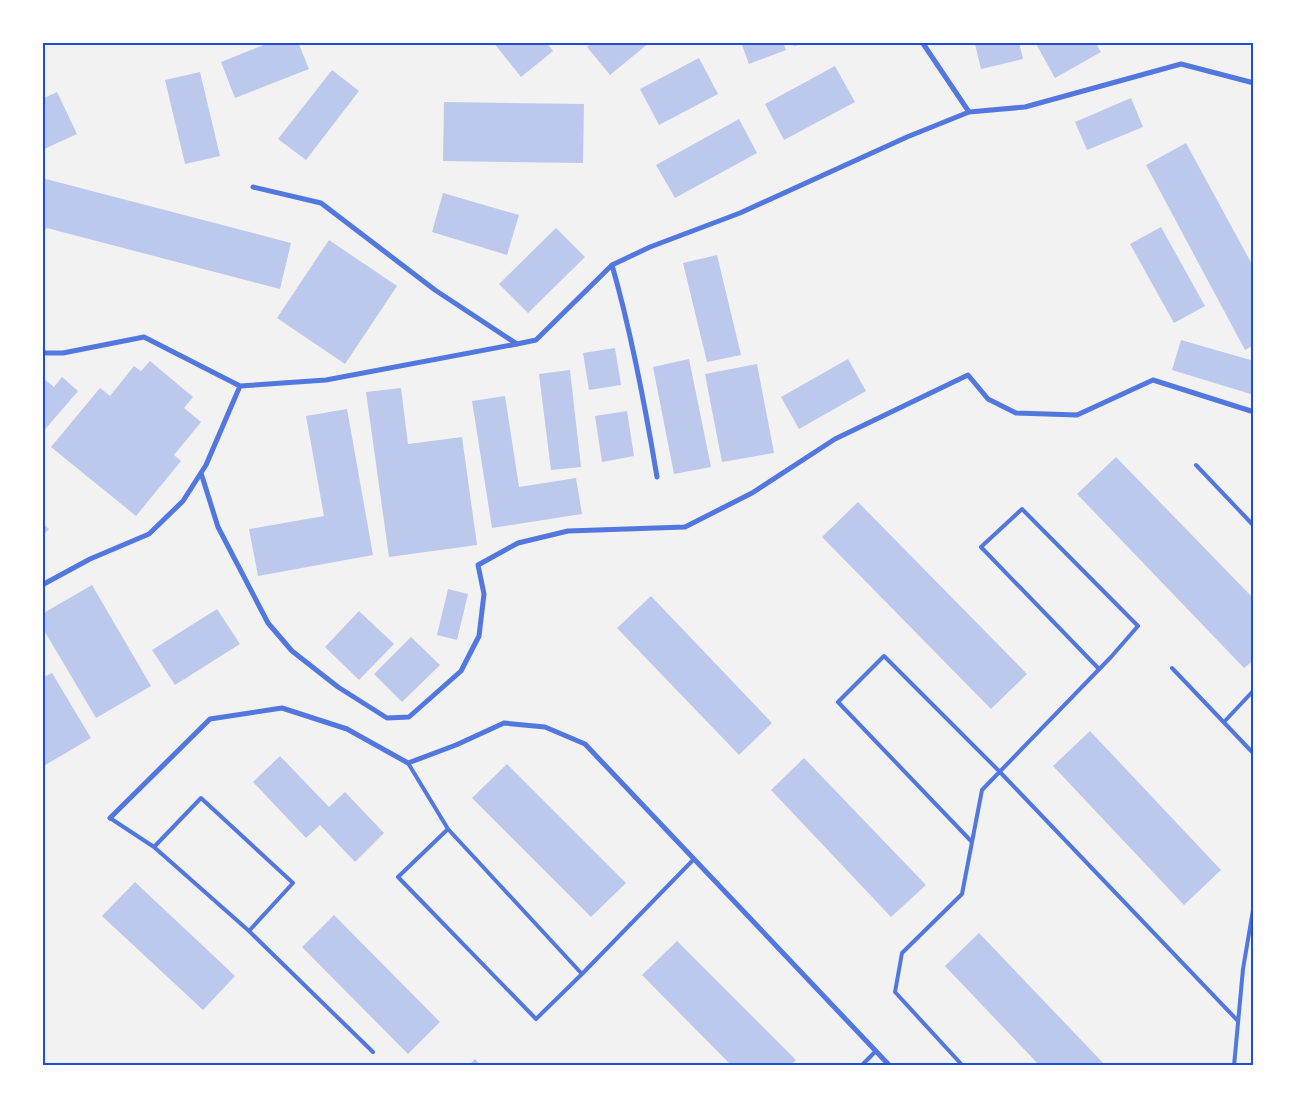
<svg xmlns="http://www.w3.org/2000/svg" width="1296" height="1108" font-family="Montserrat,sans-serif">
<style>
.building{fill:#bdc9ec}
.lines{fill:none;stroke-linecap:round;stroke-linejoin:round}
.service{stroke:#5277de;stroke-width:4}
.minor{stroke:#5277de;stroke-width:5}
.neatline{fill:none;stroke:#1d4ed8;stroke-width:2}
</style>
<rect width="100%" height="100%" fill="#f2f2f2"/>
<path class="building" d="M271 42H298L309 69 235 98 221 62Z
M493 42H546L553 51 521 77Z
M593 42H650L610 75 587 47Z
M741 42H783L786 50 749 64Z
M793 42H806V43L794 46Z
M983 42H1019L1023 59 981 69 975 44Z
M1035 42H1095L1101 52 1055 78Z
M699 58 718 94 659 125 640 89Z
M835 66 855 102 784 140 765 104Z
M332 70 359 91 306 160 278 139Z
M200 72 220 156 185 164 165 80Z
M57 92 77 134 42 150V99Z
M1131 98 1143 127 1087 150 1075 122Z
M444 102 584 104 583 163 443 161Z
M739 119 757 153 675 198 656 165Z
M1186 143 1254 268V345L1245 350 1146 165Z
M42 178 291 243 280 289 47 228 42 232Z
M443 193 519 215 507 255 432 232Z
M1161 227 1205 306 1174 323 1130 244Z
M556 228 585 257 528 313 499 284Z
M329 240 397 286 345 364 277 318Z
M717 255 741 355 707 362 683 263Z
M1181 340 1254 361V395L1172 370Z
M615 348 621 385 589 390 583 353Z
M689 359 711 467 674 474 653 367Z
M848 359 866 391 799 429 781 397Z
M150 361 193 397 184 408 201 422 174 455 181 461 136 516 51 447 100 388 110 396 134 366 141 371Z
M757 364 774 453 722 462 705 374Z
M570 370 581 467 551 470 539 374Z
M42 377 54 387 62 377 78 391 42 433Z
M401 388 408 444 462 437 477 545 389 557 366 392Z
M505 396 519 487 576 478 582 514 492 528 472 401Z
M347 409 373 555 258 576 249 529 324 516 306 416Z
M627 411 634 456 602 462 595 416Z
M1116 457 1254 599V660L1244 668 1077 494Z
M858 502 1027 674 991 709 822 537Z
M42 523 49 529 42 536Z
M92 585 151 686 96 718 42 627V614Z
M448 589 468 594 457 640 437 635Z
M651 596 772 723 739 755 617 628Z
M217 609 240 644 175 685 152 650Z
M359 611 394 644 359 680 325 647Z
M411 637 440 665 402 702 374 674Z
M52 673 91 738 42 767V678Z
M1090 731 1221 870 1184 905 1053 766Z
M280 756 329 807 345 792 384 833 355 862 320 825 306 838 253 782Z
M804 758 926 885 891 917 771 790Z
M507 764 626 883 591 917 472 798Z
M135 882 235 976 203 1010 102 916Z
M334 915 440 1022 408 1054 302 947Z
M979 933 1106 1066H1040L945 966Z
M677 941 796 1060 790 1066H732L642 975Z
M475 1059 481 1066H468Z"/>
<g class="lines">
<path class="service" d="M1196 465 1254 526
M1172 668 1254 754
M1224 722 1254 690
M408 763 448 829 582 974 536 1019 398 877 448 829
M110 818 154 847 249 931 373 1052
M971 841 838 702 884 656 1000 772 1238 1021
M154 847 201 798 293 883 249 931
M582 974 694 859
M861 1066 876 1051
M963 1066 895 992 902 953 962 894 982 790 1111 657 1138 626 1022 509 981 547 1099 669
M1234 1066 1243 969 1254 904"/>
<path class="minor" d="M922 42 969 112
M253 187 321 203 435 290 517 344
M612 265C632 335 645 405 657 477
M42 353H63L144 337 240 386 326 380 517 344 536 340 612 265 650 247 740 213 907 137 969 112 1025 107 1181 64 1254 83
M201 473 218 527 268 623 292 651 338 687 387 718 409 717 461 671 479 636 484 594 478 565 518 543 568 531 685 527 752 493 835 439 968 375 988 399 1016 413 1077 415 1153 380 1254 412
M42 585 90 559 149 534 183 501 206 465 240 386
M110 818 210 719 282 708 347 729 408 763 456 745 504 723 545 727 585 744 890 1066"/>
</g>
<rect width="1296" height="1108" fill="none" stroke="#ffffff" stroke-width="88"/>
<rect x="44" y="44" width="1208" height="1020" class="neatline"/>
</svg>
